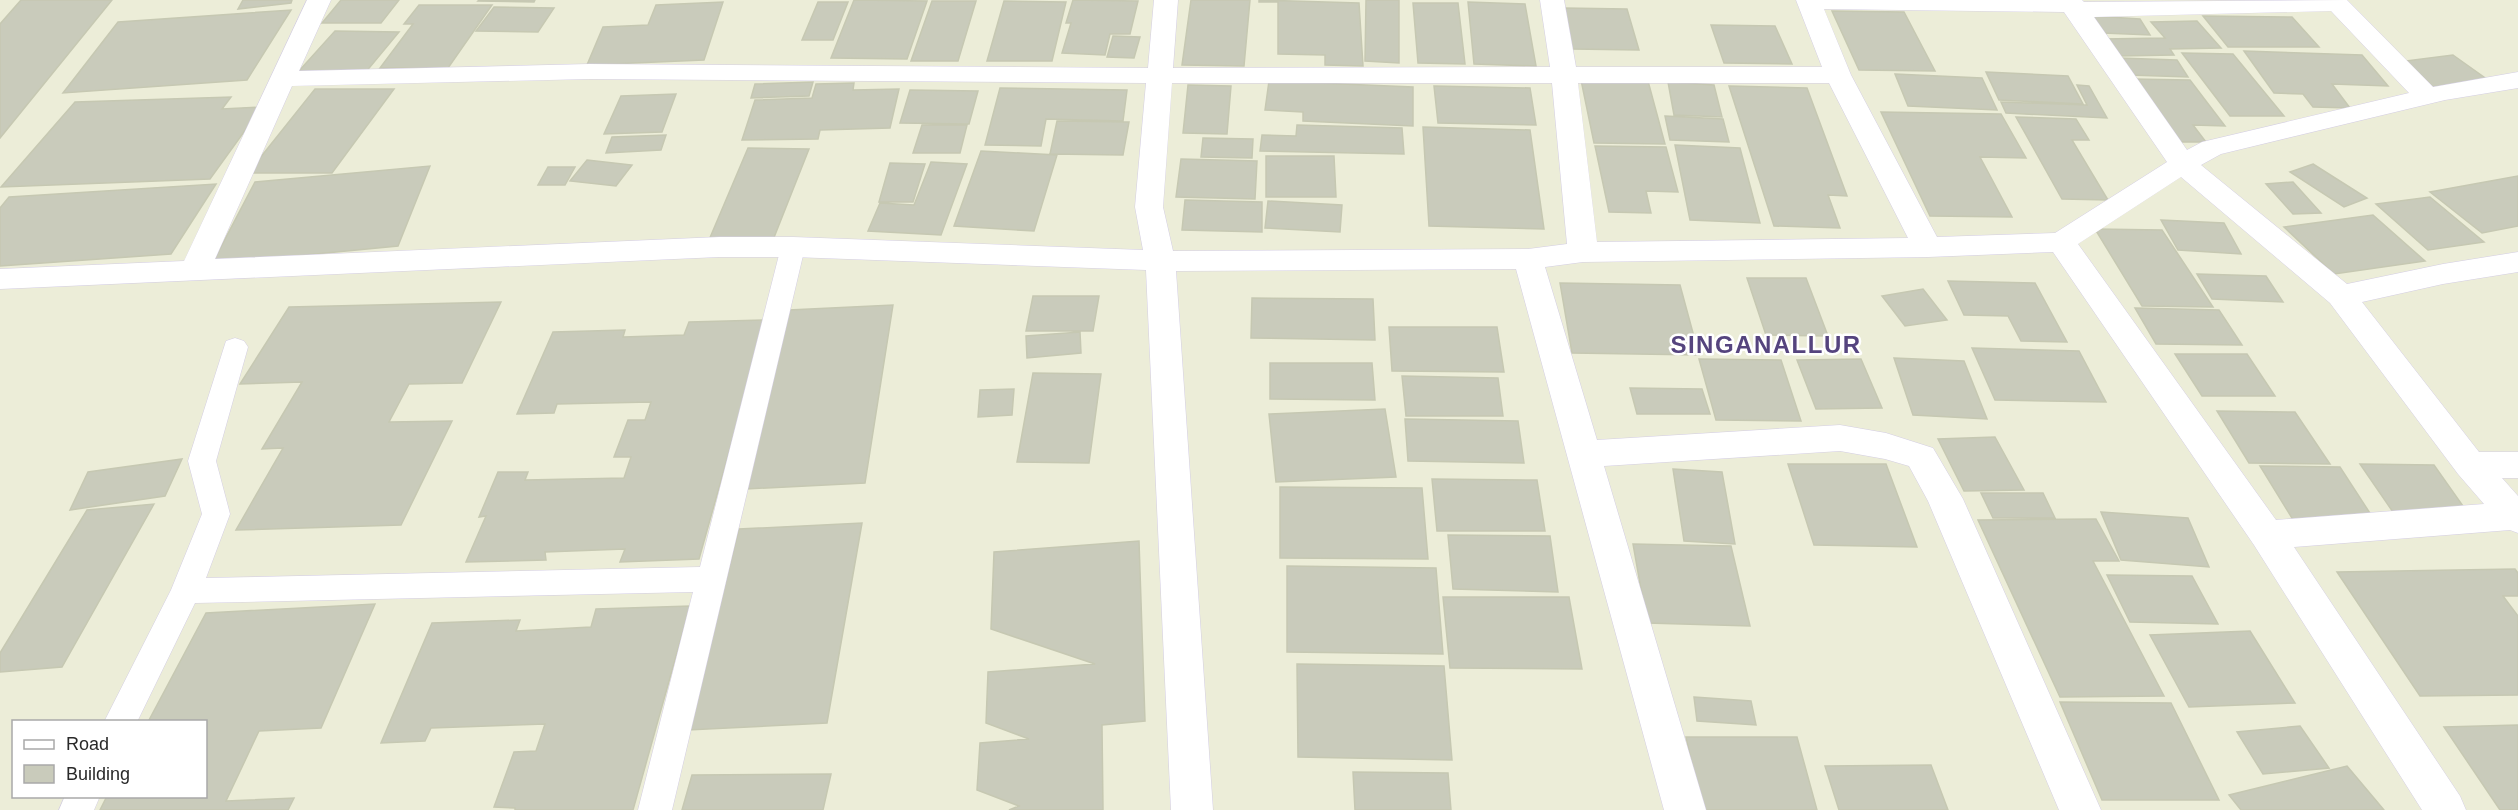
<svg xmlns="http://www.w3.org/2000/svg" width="2518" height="810" font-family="Helvetica,sans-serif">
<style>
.building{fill:#c9cbbb;stroke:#c6c8b2;stroke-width:1.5}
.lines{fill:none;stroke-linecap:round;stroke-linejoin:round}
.service-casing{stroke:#d4cee4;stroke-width:1}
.minor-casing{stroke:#d4cee4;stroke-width:1}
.service{fill:#fff;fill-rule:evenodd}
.minor{fill:#fff;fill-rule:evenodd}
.labels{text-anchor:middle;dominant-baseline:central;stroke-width:5;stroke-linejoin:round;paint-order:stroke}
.district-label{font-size:24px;font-weight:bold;letter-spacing:1.5px;fill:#55447e;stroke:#fff}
</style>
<rect width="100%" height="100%" fill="#ecedd8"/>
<path class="building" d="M21 0H112L0 138V24Z
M243 0H292L291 3 238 9Z
M341 0H399L381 23H322Z
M535 0 534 2 478 1 479 0Z
M854 0 927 1 907 59 831 58Z
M1073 0 1138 1 1130 34H1110L1105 55 1062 53 1071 23H1066Z
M1191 0H1250L1244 66 1182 65Z
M1259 0 1359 3 1363 66 1325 65V55L1278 54V2H1259Z
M1366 0H1399V63L1365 61Z
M932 1H976L958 61H911Z
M1004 1 1066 2 1052 61H987Z
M723 2 704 60 587 65 603 27 648 25 656 5Z
M818 2H848L833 40H802Z
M1468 2 1525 4 1536 66 1474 64Z
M1413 3H1458L1465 64 1418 63Z
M419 5H492L448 68H380L413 24H404Z
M494 7 554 8 538 32 476 31Z
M1563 8 1627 9 1639 50 1572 49Z
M291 10 247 80 63 93 118 22Z
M1832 11 1904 12 1935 71 1859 70Z
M2093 16 2140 19 2150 35 2103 33Z
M2203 16 2292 17 2319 47H2228Z
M2197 21 2221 48 2170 49 2174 55 2118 56 2103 39 2165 38 2151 22Z
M1711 25 1775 26 1792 64 1724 63Z
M335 31 399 32 365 73 298 72Z
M1113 36 1140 37 1134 58 1107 57Z
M2244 51 2362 55 2388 86 2332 84 2350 108 2313 107 2303 94 2274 93Z
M2182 53 2233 54 2284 116H2230Z
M2453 55 2488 80 2432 87 2398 62Z
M2119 58 2177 60 2188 77 2129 75Z
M1986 72 2068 76 2083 104 1999 100Z
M1895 74 1982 78 1997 110 1908 106Z
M2132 79 2190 80 2225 126 2193 125 2206 142H2177Z
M1581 80 1648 81 1665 144 1594 143Z
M1269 81 1413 87V126L1303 121V112L1265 110Z
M813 82 809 96 751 98 755 84Z
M1668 82 1714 85 1722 117 1674 115Z
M854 83 853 90 899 89 890 128 820 130 818 139 742 140 755 100 812 98 816 84Z
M1188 85 1231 86 1227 134 1183 133Z
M2077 85 2089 86 2107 118 2006 113 2001 102 2087 105Z
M1434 86 1530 88 1536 125 1438 123Z
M1729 86 1807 88 1847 196 1828 195 1840 228 1774 226Z
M1000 88 1127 90 1123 121 1046 119 1041 146 985 145Z
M315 89H394L332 173H248Z
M910 90 978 91 969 124 900 123Z
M676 94 662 132 604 134 621 96Z
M231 97 222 109 262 107 210 179 1 187 75 102Z
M1881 112 2001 114 2026 158 1980 157 2012 217 1930 216Z
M1665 116 1723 119 1729 142 1670 140Z
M2016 117 2076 119 2089 140H2072L2108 200 2062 199Z
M1057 121 1129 122 1123 155 1050 154Z
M922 125H967L960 153H913Z
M1297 125 1402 128 1404 154 1260 151 1262 135 1296 136Z
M1423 127 1530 130 1544 229 1429 226Z
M666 135 661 150 606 153 612 137Z
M1203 138 1253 139 1252 158 1201 157Z
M1675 145 1740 148 1760 223 1690 220Z
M1595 146 1666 147 1678 192 1646 191 1651 213 1609 212Z
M748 148 809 149 773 240H709Z
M981 151 1057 155 1034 231 954 226Z
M1266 156H1334L1336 197H1266Z
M1181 159 1257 161 1255 199 1176 197Z
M587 160 632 165 616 186 570 181Z
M931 162 967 164 941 235 868 231 880 203 914 205Z
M890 163 925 164 913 202H879Z
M2313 164 2367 198 2344 207 2290 172Z
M430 166 398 246 212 264 255 182Z
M548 167H575L565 185H538Z
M2518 176V226L2482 233 2430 192Z
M2293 182 2321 213 2293 214 2266 184Z
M216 184 171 254 0 266V208L9 197Z
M2430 197 2484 242 2428 250 2376 204Z
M1185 200 1262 202V232L1182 230Z
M1268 201 1342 205 1340 232 1265 228Z
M2373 215 2425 261 2334 274 2284 227Z
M2161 220 2224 223 2241 254 2178 250Z
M2095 229 2162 230 2213 307 2142 306Z
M2197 274 2266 276 2283 302 2212 299Z
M1747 278H1806L1828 336 1766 335Z
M1948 281 2035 283 2067 342 2021 341 2008 316 1964 315Z
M1560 283 1680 285 1699 355 1572 353Z
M1923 289 1947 320 1905 326 1882 296Z
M1033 296H1099L1093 331H1026Z
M1252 298 1373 299 1375 340 1251 338Z
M501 302 462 383 409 384 389 422 452 421 401 525 236 530 283 448 262 449 302 382 240 384 289 307Z
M893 305 865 483 746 489 789 310Z
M2135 308 2219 310 2242 345 2156 344Z
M766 320 699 559 620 562 625 549 545 552 546 560 466 562 486 516 479 517 498 472H528L525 480 624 478 631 457H614L628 420H645L651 402 557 404 554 413 517 414 553 332 625 330 623 337 684 335 689 322Z
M1389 327H1497L1504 372 1392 371Z
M1080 332 1081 353 1027 358 1026 336Z
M1972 348 2079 351 2106 402 1995 400Z
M2175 354H2247L2275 396H2202Z
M1894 358 1964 361 1987 419 1913 415Z
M1699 359 1781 360 1801 421 1716 420Z
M1861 359 1882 408 1816 409 1797 360Z
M1270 363H1372L1375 400 1270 399Z
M1033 373 1101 374 1089 463 1017 462Z
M1402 376 1498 378 1503 416H1406Z
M1630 388 1702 389 1710 414H1637Z
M1014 389 1012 415 978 417 980 390Z
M1385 409 1396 477 1276 482 1269 414Z
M2217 411 2295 412 2330 464 2249 463Z
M1405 419 1518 421 1524 463 1408 461Z
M1995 437 2024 490 1964 491 1938 439Z
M182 459 165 496 70 510 88 472Z
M1788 464H1886L1917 547 1814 545Z
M2360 464 2434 465 2470 516 2395 515Z
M2260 466 2340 467 2377 524 2295 523Z
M1673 469 1722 472 1735 544 1684 541Z
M1432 479 1537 480 1545 531H1437Z
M1280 487 1422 488 1428 559 1280 558Z
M1981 493H2043L2055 518H1993Z
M154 504 62 667 0 672V653L87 510Z
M2101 512 2188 518 2209 567 2121 560Z
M2096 519 2119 561H2093L2164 696 2060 697 1978 520Z
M862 523 827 723 688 730 739 529Z
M1448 535 1550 536 1558 592 1453 589Z
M1139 541 1145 721 1102 725 1103 810H1009L1019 806 977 790 980 743 1029 739 986 723 988 672 1095 664 991 629 994 552Z
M1633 544 1731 546 1750 626 1647 623Z
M1287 566 1436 568 1443 654 1287 652Z
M2515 569 2518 573V596H2503L2518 616V695L2420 696 2337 572Z
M2107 575 2192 576 2218 624 2130 622Z
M1443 597H1569L1582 669 1450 668Z
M375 604 321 728 259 731 226 801 294 798 288 810H100L107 796H206V722H148L206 613Z
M690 606 633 810H515V808L494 807 514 752 536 751 545 724 431 728 425 741 381 743 432 623 520 620 516 631 591 627 596 609Z
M2250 631 2295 703 2189 707 2150 635Z
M1297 664 1444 666 1452 760 1298 757Z
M1694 697 1751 701 1756 725 1697 721Z
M2060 702 2171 703 2219 800H2102Z
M2518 725V810H2500L2444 727Z
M2300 726 2329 768 2263 774 2237 732Z
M1686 737H1797L1817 810H1702Z
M1931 765 1948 810H1839L1825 766Z
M2347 766 2384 810H2241L2229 795Z
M1353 772 1448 773 1451 810H1355Z
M831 774 823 810H682L692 775Z"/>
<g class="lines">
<g class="service-casing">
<path id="service" d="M793 239 802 241 805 247 672 810H638L693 592 195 603 137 722H104L171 590 202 514 188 461 226 341 235 338 244 341 248 347 216 461 230 514 206 578 700 567 781 247 784 241Z
M65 796H100L94 810H59Z"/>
</g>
<g class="minor-casing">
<path id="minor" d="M307 0H331L299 71 589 64 1148 68 1154 0H1178L1173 68 1550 67 1540 0H1564L1576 67H1822L1796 0H2082L2084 2 2347 0 2433 87 2518 72V88L2445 100 2221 154 2201 165 2347 284 2443 264 2518 252V272L2443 284 2362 302 2479 452H2518V478H2502L2518 496V533L2510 530 2294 547 2460 796 2466 810H2422L2254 545 2053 252 1928 257 1583 262 1545 267 1597 440 1840 425 1886 433 1933 448 1963 499 2101 810H2059L1928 501 1909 466 1885 459 1840 451 1604 466 1706 810H1664L1516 269 1176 271 1213 810H1171L1146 270 793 257H719L0 289V269L184 261ZM1824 9 2064 12 2167 162 2055 233 1937 237 1851 75ZM2331 11 2409 93 2202 142 2187 150 2094 17ZM589 79 1146 83 1135 207 1143 250 793 237H719L215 259 292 86ZM1172 83H1552L1567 244 1528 249 1173 251 1163 207ZM1578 83H1829L1908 238 1597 242ZM2181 177 2330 303 2458 474 2484 504 2276 520 2078 244Z"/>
</g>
<use href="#service" class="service"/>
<use href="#minor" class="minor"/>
</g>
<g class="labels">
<g class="district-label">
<text x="1766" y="344">SINGANALLUR</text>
</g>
</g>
<rect x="12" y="720" width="195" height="78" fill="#ffffff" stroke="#a9a9a9" stroke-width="1.5"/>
<rect x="24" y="740" width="30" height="9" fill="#ffffff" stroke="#a9a9a9" stroke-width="1.5"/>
<text x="66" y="750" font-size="18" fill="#292929">Road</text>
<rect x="24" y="765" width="30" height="18" fill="#c9cbbb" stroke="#a9a9a9" stroke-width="1.5"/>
<text x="66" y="780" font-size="18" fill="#292929">Building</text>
</svg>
